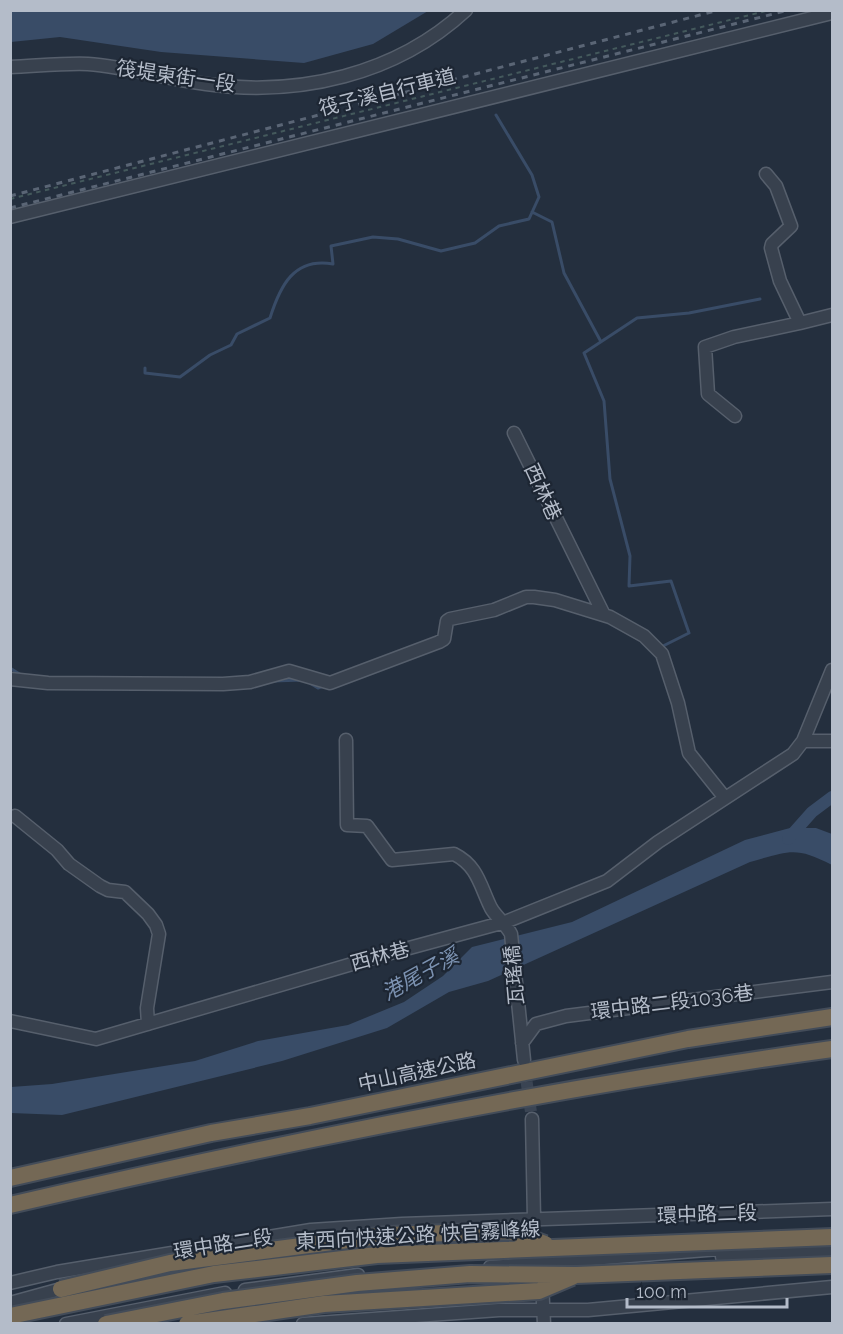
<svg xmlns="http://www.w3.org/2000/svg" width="843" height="1334" font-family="Raleway,'Noto Sans TC',sans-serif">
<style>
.water{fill:#394c67}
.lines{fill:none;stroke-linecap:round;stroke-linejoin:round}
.stream{stroke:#394c67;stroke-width:3}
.canal{stroke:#394c67;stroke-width:12}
.minor-tunnel{stroke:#3a4453;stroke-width:12;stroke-dasharray:12 6;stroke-linecap:butt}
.minor-casing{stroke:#565f6c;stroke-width:15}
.highway-casing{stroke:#434c59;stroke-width:20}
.path{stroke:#44595c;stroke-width:2;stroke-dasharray:4.5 4.5;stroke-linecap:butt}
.minor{stroke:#38414e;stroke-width:12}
.highway{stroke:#746855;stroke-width:16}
.rail{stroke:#5a6575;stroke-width:3;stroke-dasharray:6 6;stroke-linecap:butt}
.highway-bridge-casing{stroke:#434c59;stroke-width:20;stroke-linecap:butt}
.highway-bridge{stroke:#746855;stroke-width:16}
.labels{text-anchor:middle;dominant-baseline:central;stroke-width:4.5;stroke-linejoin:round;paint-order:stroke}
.street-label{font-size:20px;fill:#b4bcc9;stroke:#1d2633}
.water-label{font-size:21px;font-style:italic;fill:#7c92b1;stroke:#1d2633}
</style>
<rect width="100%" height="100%" fill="#242f3e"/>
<path class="water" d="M11 10H428V11L373 44 304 63 161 52 60 37 11 42Z
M790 828H816L832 834V865C795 846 790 851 750 862L488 981 449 992 387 1028 282 1061 62 1115 11 1113V1087L52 1084 195 1061 258 1041 348 1025 404 1002 443 976 472 947 572 922 745 840Z"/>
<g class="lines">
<path class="stream" d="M532 212 552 222 564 273 600 340
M145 368V373L180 377 210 355 231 345 237 334 270 318C280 286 294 257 333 264L331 246 373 237 398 239 441 251 475 243 499 226 529 219 539 197 532 175 496 115
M659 648 689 633 671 581 629 586 630 556 610 479 604 401 584 353 637 318 689 313 760 299
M10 668 21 675
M273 681 302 680
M308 682 318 688 323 686"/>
<path class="canal" d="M788 839 812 812 832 797"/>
<path class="minor-tunnel" d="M524 1064 532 1119"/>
<g class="minor-casing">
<path id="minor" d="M10 67C36 66 63 63 88 64 128 67 166 79 206 84 298 97 396 75 466 10
M766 174 776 186 791 226 772 244 771 248 780 281 800 323 832 315
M10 217 832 13
M735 416 708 394 705 347 734 337 800 323
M514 433 604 615
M10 679 48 683 223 684 250 682 289 671 330 683 439 642 444 639 447 621 450 619 494 610 526 597H534L555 600 610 617 644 636 662 654 678 703 689 753 725 798
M346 740 347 825 367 826 392 860 454 854C478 866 480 886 491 908 496 917 506 924 511 934L524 1060
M803 741H832
M15 816 57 850 69 864 100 886 108 890 125 892 148 914 156 925 159 934 147 1008 148 1024
M10 1021 96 1039 376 957 505 922 607 881 658 842 793 754 803 741 832 670
M522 1043 536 1024 566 1016 832 982
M530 1245 534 1219 532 1119
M722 1257 832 1252
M490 1267 732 1248
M542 1282 544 1324
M10 1283 57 1272 311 1230 402 1224 832 1209
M245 1290 358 1275
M10 1303 61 1289
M66 1324 225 1293
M303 1324 499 1310H588L832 1287"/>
</g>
<g class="highway-casing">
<path id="highway" d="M10 1178 211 1133 310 1116 688 1039 832 1017
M10 1205C282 1142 556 1087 832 1049"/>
</g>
<path class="path" d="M10 199 770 10"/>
<use href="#minor" class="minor"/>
<use href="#highway" class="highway"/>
<path class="rail" d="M10 196 719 10
M10 208 789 10"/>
<g class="highway-bridge-casing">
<path id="highway-bridge" d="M61 1289 170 1263 386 1235 510 1231 545 1244
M10 1316 214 1274 377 1255 832 1237
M106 1324 223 1301 357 1283 470 1274 576 1275 832 1265
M187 1324 324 1304 539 1291 572 1277"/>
</g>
<use href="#highway-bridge" class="highway-bridge"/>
</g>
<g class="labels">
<g class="street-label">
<text transform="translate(176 76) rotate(8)">筏堤東街一段</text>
<text transform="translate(387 92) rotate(-14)">筏子溪自行車道</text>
<text transform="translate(543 492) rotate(65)">西林巷</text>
<text transform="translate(380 956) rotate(-15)">西林巷</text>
<text transform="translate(514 975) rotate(-95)">瓦瑤橋</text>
<text transform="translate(672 1002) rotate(-7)">環中路二段1036巷</text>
<text transform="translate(417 1072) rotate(-12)">中山高速公路</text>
<text transform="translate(707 1214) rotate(-2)">環中路二段</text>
<text transform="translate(418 1235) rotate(-3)">東西向快速公路 快官霧峰線</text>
<text transform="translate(223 1244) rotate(-9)">環中路二段</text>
</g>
<g class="water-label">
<text transform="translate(420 974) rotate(-29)">港尾子溪</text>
</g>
</g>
<rect width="843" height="1334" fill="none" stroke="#b4bcc9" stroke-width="24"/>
<path d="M627 1298v9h160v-9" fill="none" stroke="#b4bcc9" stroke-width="3"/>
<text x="636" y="1298" font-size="18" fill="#b4bcc9" stroke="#1d2633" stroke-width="4.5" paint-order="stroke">100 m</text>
</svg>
